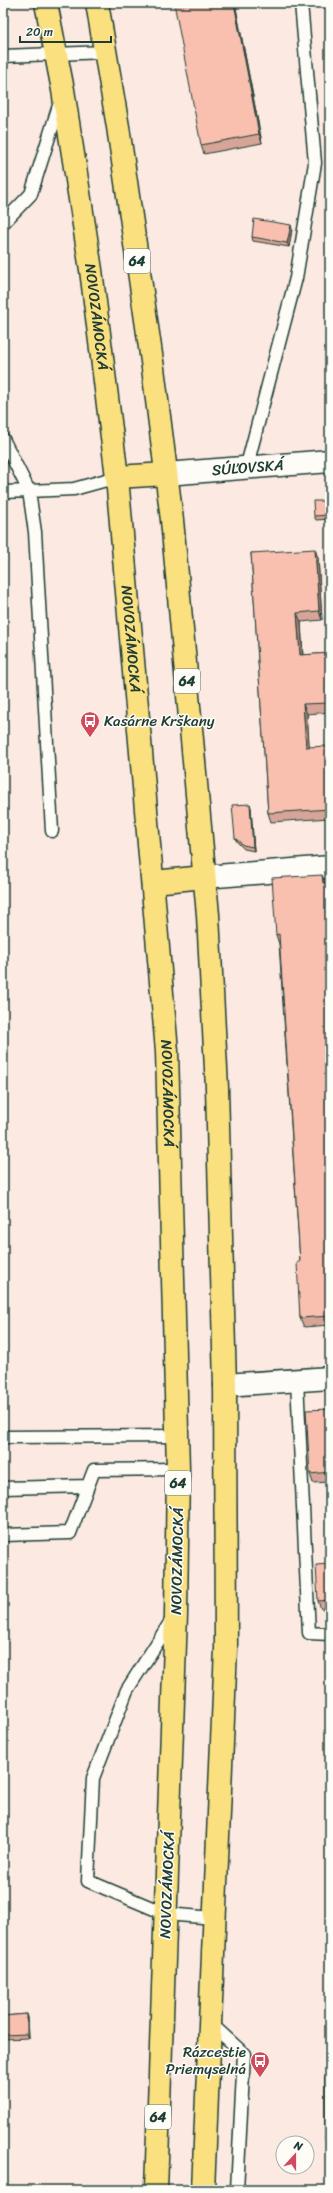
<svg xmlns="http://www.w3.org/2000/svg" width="333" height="2193" font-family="Sriracha,sans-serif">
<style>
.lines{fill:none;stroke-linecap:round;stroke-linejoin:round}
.lane-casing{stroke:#1f3d34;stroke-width:15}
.street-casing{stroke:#1f3d34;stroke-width:25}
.primary-casing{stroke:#1f3d34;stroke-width:25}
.lane{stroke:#fdfcf7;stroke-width:12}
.street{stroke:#fdfcf7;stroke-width:22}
.primary{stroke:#fbe080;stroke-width:22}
.wall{fill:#d6a597;stroke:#1f3d34}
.shaded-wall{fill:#ae867b;stroke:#1f3d34}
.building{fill:#f9c0b0;stroke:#1f3d34}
.labels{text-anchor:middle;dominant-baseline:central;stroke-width:3;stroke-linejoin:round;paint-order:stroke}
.shield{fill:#fdfcf7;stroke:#62766e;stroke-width:1}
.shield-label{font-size:14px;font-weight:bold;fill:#1f3d34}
.street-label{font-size:15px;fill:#1f3d34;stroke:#fdfcf7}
.poi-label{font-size:15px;fill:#1f3d34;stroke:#fdfcf7;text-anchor:start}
</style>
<rect width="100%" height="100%" fill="#fceae2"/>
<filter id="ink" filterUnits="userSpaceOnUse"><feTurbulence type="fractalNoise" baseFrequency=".025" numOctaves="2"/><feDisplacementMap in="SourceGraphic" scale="8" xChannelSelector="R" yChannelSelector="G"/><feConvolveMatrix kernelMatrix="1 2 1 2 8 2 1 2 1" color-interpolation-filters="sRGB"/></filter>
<g filter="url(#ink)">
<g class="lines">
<g class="lane-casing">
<path id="lane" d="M3 56 106 52
M3 223 31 194 61 99
M3 439 29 491 74 489 117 477
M246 469 296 278 315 163 301 3
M3 492 29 491 35 532 52 831
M297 1380 309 1633 330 1634
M3 1437 178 1436
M3 1488 88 1486
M3 1535 70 1533 94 1470 178 1469
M173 1618 127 1690 93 1778 88 1881 166 1914 214 1918
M209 2022 244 2054 237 2190"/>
</g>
<g class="street-casing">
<g id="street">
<path id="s1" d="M166 474 330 461"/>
<path d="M204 877 330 867"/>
<path d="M225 1385 330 1378"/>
</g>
</g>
<g class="primary-casing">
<g id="primary">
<path id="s2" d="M46 3 63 90 91 270 117 477 167 1051 178 1469 176 1614 156 2190"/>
<path d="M97 3 118 127 153 368 172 520 208 915 217 1088 225 1385 226 1648 203 2190"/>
<path d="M117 477 166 474"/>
<path d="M154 882 204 877"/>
</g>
</g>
<use href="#lane" class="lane"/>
<use href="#street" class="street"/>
<use href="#primary" class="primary"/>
</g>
<path class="wall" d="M235 3 262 143 204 154 201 145Z
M292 229 289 247 253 241 252 237Z
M330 505V519L316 520 314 516Z
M251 553 318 558 322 620 301 622 303 655 330 653V712L307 714 309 747 330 752V818L271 822 268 813Z
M250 804 251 808 254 851 244 849 237 842 235 838Z
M322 875 325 883H330V1325L304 1327 300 1318V1261L279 944 276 935Z
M330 1409V1482L313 1483 310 1474Z
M330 1564V1609H321L318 1601Z
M27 2014 28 2018 29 2038 3 2039V2016Z
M330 2077V2149H328L325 2140Z"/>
<path class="shaded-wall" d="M234 3H235L262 143 259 134Z
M291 225 292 229 289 247 287 243Z
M328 501 330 505V519L329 515Z
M315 549 318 558 322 620 319 611Z
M297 613 301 622 303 664 300 655Z
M303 704 307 714 310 756 306 747Z
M328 746 330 752V793Z
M250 804 251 808 254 851 253 847Z
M322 875 326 884 323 883Z
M327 945 330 954V994Z
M27 2014 28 2018 29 2038 27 2034Z"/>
<path class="building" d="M174 3H234L259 134 201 145Z
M254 219 291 225 287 243 252 237Z
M313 501H328L329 515 314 516Z
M315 549 319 611 297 613 300 655 330 653V703L303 704 306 747 328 746 330 793V809L268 813 251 553Z
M250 804 253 847 243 845 235 838 232 805Z
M322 875 323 883H330V945H327L330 994V1316L300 1318 297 1263 300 1261 279 934 276 935 272 878Z
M330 1409V1472L310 1474 306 1410Z
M330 1564V1600L318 1601 316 1565Z
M27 2014V2034L3 2035V2016Z
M325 2077H330V2140H325Z"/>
</g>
<defs>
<g id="bus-pin" transform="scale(1)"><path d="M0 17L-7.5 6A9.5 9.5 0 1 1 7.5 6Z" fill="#d1495b" stroke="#fdfcf7"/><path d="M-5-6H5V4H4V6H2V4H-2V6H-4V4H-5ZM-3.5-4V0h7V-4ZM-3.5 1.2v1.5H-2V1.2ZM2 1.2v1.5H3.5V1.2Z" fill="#fff"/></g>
</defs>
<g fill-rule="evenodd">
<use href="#bus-pin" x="90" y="721"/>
<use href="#bus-pin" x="260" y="2061"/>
</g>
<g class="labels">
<g class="shield">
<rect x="124" y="249" width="26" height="24" rx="3"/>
<rect x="174" y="669" width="26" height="24" rx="3"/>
<rect x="165" y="1471" width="26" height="24" rx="3"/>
<rect x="145" y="2105" width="26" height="24" rx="3"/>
</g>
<g class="shield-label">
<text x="137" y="261">64</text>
<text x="187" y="681">64</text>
<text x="178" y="1483">64</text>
<text x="158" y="2117">64</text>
</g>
<g class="street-label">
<text stroke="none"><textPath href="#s2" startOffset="318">NOVOZÁMOCKÁ</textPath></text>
<text stroke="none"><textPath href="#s1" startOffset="82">SÚĽOVSKÁ</textPath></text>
<text stroke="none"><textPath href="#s2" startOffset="642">NOVOZÁMOCKÁ</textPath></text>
<text stroke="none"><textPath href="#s2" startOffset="1098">NOVOZÁMOCKÁ</textPath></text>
<text transform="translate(177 1561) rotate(-89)">NOVOZÁMOCKÁ</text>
<text transform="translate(167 1885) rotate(-88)">NOVOZÁMOCKÁ</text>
</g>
<g class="poi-label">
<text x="104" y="721">Kasárne Krškany</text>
<text x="246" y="2052" text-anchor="end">Rázcestie<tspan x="246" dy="17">Priemyselná</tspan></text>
</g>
</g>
<rect width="333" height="2193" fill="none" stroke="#fdfcf7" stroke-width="16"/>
<rect x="8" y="8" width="317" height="2177" fill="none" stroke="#1f3d34" stroke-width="1.5" filter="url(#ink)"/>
<g transform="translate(295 2155) rotate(21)"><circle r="19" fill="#fdfcf7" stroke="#a4b0a9"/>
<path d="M0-3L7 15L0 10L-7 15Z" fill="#d1495b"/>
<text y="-6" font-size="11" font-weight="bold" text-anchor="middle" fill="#1f3d34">N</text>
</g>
<path d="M20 36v6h91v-6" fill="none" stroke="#1f3d34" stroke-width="2"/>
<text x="26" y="36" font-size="12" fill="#1f3d34" stroke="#fdfcf7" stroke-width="3" paint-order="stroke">20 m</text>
</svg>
